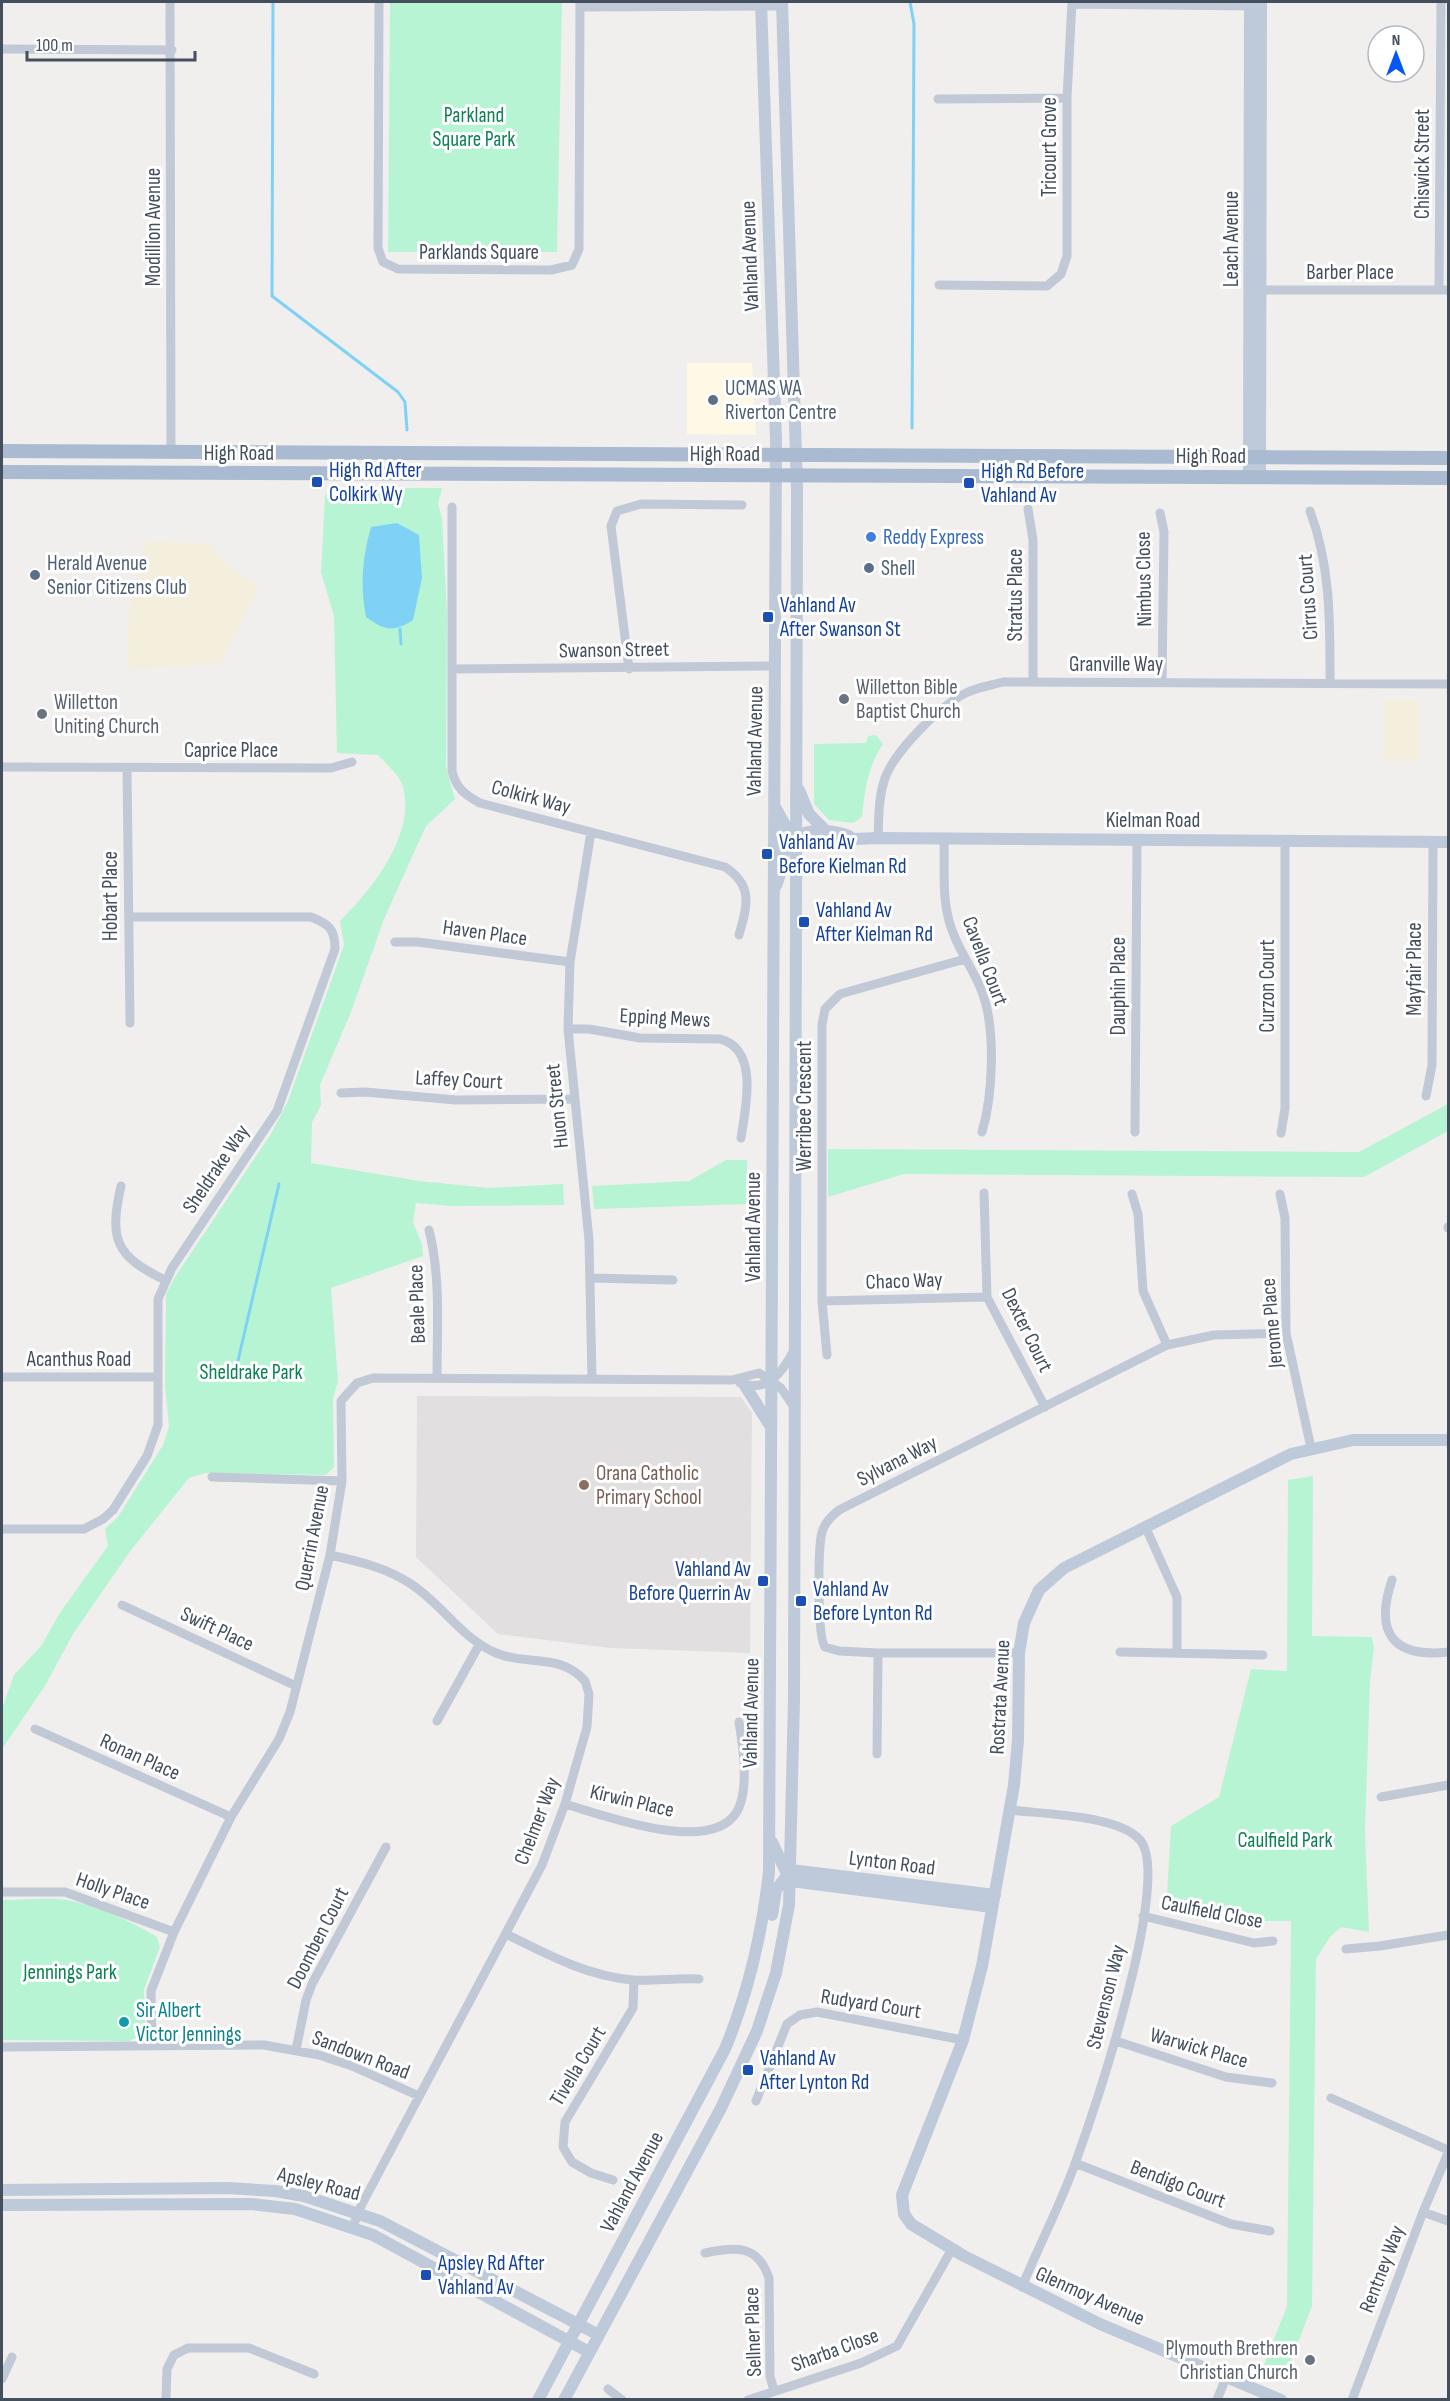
<svg xmlns="http://www.w3.org/2000/svg" width="1450" height="2401" font-family="'Sofia Sans Condensed',sans-serif">
<style>
.commercial{fill:#fef9e5}
.education{fill:#e2dfe0}
.green{fill:#b7f4d4}
.sand{fill:#f4efdd}
.water{fill:#7fd2f6}
.lines{fill:none;stroke-linecap:round;stroke-linejoin:round}
.stream{stroke:#7fd2f6;stroke-width:3}
.street{stroke:#c0c9d5;stroke-width:9}
.secondary{stroke:#bec9da;stroke-width:12}
.primary{stroke:#aabad1;stroke-width:14}
.service-dot{fill:#5c6f8a;stroke:#fff;stroke-width:2}
.transit-dot{fill:#1a4fb4;stroke:#fff;stroke-width:2}
.shop-dot{fill:#3f7fe0;stroke:#fff;stroke-width:2}
.worship-dot{fill:#6b7280;stroke:#fff;stroke-width:2}
.education-dot{fill:#8d6e63;stroke:#fff;stroke-width:2}
.culture-dot{fill:#0f9aa8;stroke:#fff;stroke-width:2}
.labels{text-anchor:middle;dominant-baseline:central;stroke-width:6;stroke-linejoin:round;paint-order:stroke}
.park-label{font-size:21px;fill:#0c8252;stroke:#fff}
.street-label{font-size:21px;fill:#444f5e;stroke:#fff}
.service-label{font-size:21px;fill:#4e5e75;stroke:#fff;text-anchor:start}
.transit-label{font-size:21px;fill:#164399;stroke:#fff;text-anchor:start}
.shop-label{font-size:21px;fill:#366cbe;stroke:#fff;text-anchor:start}
.worship-label{font-size:21px;fill:#5b616d;stroke:#fff;text-anchor:start}
.education-label{font-size:21px;fill:#785e54;stroke:#fff;text-anchor:start}
.culture-label{font-size:21px;fill:#0d838f;stroke:#fff;text-anchor:start}
</style>
<rect width="100%" height="100%" fill="#f1eeee"/>
<path class="commercial" d="M687 363H752L756 435 687 434Z"/>
<path class="education" d="M417 1396 741 1397 752 1413 750 1653 610 1648 498 1634 416 1557Z"/>
<path class="green" d="M390 2H562L557 252H388Z
M350 488H442L438 504 442 518 447 614 446 768 455 799 426 826 384 919 351 1012 320 1085 321 1105 312 1122 311 1163 419 1181 489 1188 563 1184 564 1205 452 1206 416 1203 413 1222 422 1244 423 1256 331 1288 338 1382 333 1398 334 1467 326 1475 204 1473 189 1478 131 1550 73 1634 45 1686 2 1749V1709L14 1675 42 1645 59 1614 108 1546 105 1529 118 1517 163 1445 169 1427 165 1386 166 1294 175 1277 271 1134 288 1101 344 945 340 921C372 890 418 832 402 784 398 774 385 763 378 755L337 753 334 616 321 572 325 495Z
M876 735 883 744C867 768 865 790 862 817L853 823 829 820 814 804V744L866 743 868 736Z
M1448 1104V1131L1364 1177 904 1174 828 1197V1149L1359 1152Z
M726 1160H747V1204L594 1209 592 1186 689 1181Z
M1313 1476 1312 1636 1372 1637 1374 1648 1370 1680 1365 1831 1369 1932 1341 1927 1330 1937 1316 1959 1312 2306 1284 2379 1262 2370 1287 2306 1291 1921H1266L1252 1926 1172 1906 1167 1895 1171 1826 1219 1797 1251 1669 1287 1671 1288 1480Z
M2 1900C23 1900 46 1897 67 1900 99 1906 130 1921 157 1937L160 1947 144 1989 145 2026 139 2036 129 2041 2 2040Z
M641 2175 623 2208 618 2205C620 2194 628 2187 627 2176Z"/>
<path class="sand" d="M146 540 210 544 220 559 259 587 220 663 129 670 128 619Z
M1384 700H1419L1418 761H1384Z"/>
<path class="water" d="M397 523 419 535 422 578 413 620C393 633 384 630 366 617 360 586 362 558 371 527Z"/>
<g class="lines">
<path class="stream" d="M273 2 272 296 398 392 405 402 407 430
M910 2 914 24 912 428
M400 629 401 644
M237 1365 279 1184"/>
<path class="street" d="M170 2 171 452
M379 2 378 248 383 262 398 269 551 270 572 265 579 249 580 2
M1072 4 1256 6
M580 7 782 6
M2 49 172 50
M938 99 1067 98
M939 285 1047 286 1061 274 1067 256V98L1072 2
M1256 290H1448
M1439 290 1441 2
M452 507V771C456 788 465 795 480 803L725 867C754 886 747 906 739 935
M1028 509 1033 540V682
M1310 511C1331 567 1330 623 1330 683
M1160 513 1164 532 1162 682
M453 669 775 666
M629 669 611 526 617 511 641 504 742 505
M2 767 331 768 352 762
M127 768 130 1023
M591 832 570 962 568 1029 589 1240 592 1378
M878 838C879 818 878 798 885 778 895 751 940 705 968 692 978 687 992 685 1003 682L1448 684
M944 839C945 869 941 901 952 930 959 951 974 970 982 992 996 1028 993 1095 982 1132
M395 942H418L570 962
M568 1029H589L640 1038 720 1039C759 1049 746 1106 741 1138
M341 1093 365 1092 456 1100 574 1099
M1426 1096 1432 1065 1433 841
M1135 1132 1137 840
M1281 1133 1285 1108V840
M121 1186C109 1239 115 1256 165 1280
M984 1193 987 1297 1045 1407
M1132 1194 1138 1214 1143 1291 1167 1345
M1280 1194 1285 1218 1286 1333 1311 1448
M1448 1228V1227
M429 1230C441 1277 437 1329 437 1378
M592 1278 673 1280
M822 1301 987 1297
M827 1355 822 1301V1025L825 1009 840 994 965 959
M2 1377H157
M740 1383C768 1393 782 1373 794 1350
M212 1477 342 1481
M1145 1526 1177 1597V1653
M2 1529H84L103 1519 113 1510 147 1456 158 1425V1299L172 1268 277 1111 335 949C335 929 329 924 311 917H129
M330 1555C358 1561 387 1568 411 1584 443 1605 461 1638 496 1653 528 1666 561 1653 585 1681L589 1694 587 1727 565 1804 542 1865 361 2206 353 2226
M1392 1580C1374 1633 1393 1658 1448 1652
M122 1605 296 1686
M1120 1652 1263 1655
M1019 1653H878L839 1651 825 1647C817 1636 818 1547 822 1532 825 1522 832 1516 839 1510L1167 1345 1214 1335 1286 1333
M437 1721 479 1645
M35 1729 231 1817
M877 1754 878 1653
M1381 1797 1448 1785
M565 1804C603 1815 709 1855 736 1813 750 1792 743 1745 739 1722
M1010 1810C1043 1814 1119 1815 1140 1840 1173 1878 1094 2111 1076 2161 1061 2204 1039 2245 1022 2287
M2 1892H65L174 1932
M1143 1916 1254 1943 1273 1941
M506 1934C546 1954 587 1976 633 1980 655 1981 677 1978 699 1979
M1346 1949 1380 1946 1448 1935
M1116 2041 1226 2077 1272 2083
M152 2045 151 1991 174 1932 231 1817 279 1739 290 1712 330 1555 342 1481 341 1401 357 1383 373 1378 732 1380 759 1373 781 1388 794 1407
M2 2047 264 2045 319 2055 352 2066 419 2096
M296 2050 306 2000 312 1984 386 1847
M1331 2098 1448 2150
M756 2101 787 2024 800 2015 817 2012 963 2040
M1075 2163 1231 2224 1270 2231
M613 2180 591 2173 572 2162 563 2147 565 2122 633 2008 634 1980
M1423 2212 1448 2221
M705 2253C736 2246 758 2245 769 2278L770 2376 774 2391
M2 2379 12 2357
M608 2389 622 2400
M166 2400 167 2369 174 2355 188 2348H249L314 2374
M748 2400 861 2363 897 2346 952 2249
M1217 2400 1227 2375
M1352 2400 1423 2212 1448 2153"/>
<path class="secondary" d="M1249 477 1250 2
M1260 477 1261 2
M799 790 809 814 828 833
M775 807 786 827 798 838
M804 841 878 838 1448 842
M774 889C783 874 779 867 784 853 792 825 828 829 849 836
M744 1384 771 1427
M772 1842 790 1880
M791 1870 995 1895
M791 1881 992 1907
M772 1915 776 1890 791 1870
M2 2190 228 2188 275 2191 304 2196 380 2221 599 2335
M2 2205 251 2204 295 2209 373 2235 589 2352
M538 2400 725 2049C749 1991 762 1934 769 1872L776 440 761 2
M564 2400 721 2108 757 2031 776 1973 789 1905 794 1700 797 489 782 2
M1281 2400 1100 2324 964 2256 911 2224 904 2214 902 2195 963 2040 982 1966 1014 1785 1018 1740 1019 1653 1024 1623 1039 1590 1064 1568 1291 1454 1353 1440H1448"/>
<path class="primary" d="M2 451 1448 458
M2 472 1448 478"/>
</g>
<g class="service-dot">
<circle cx="713" cy="400" r="6"/>
<circle cx="869" cy="568" r="6"/>
<circle cx="35" cy="575" r="6"/>
</g>
<g class="transit-dot">
<rect x="311" y="476" width="12" height="12" rx="3"/>
<rect x="963" y="477" width="12" height="12" rx="3"/>
<rect x="762" y="611" width="12" height="12" rx="3"/>
<rect x="761" y="848" width="12" height="12" rx="3"/>
<rect x="798" y="916" width="12" height="12" rx="3"/>
<rect x="757" y="1575" width="12" height="12" rx="3"/>
<rect x="795" y="1595" width="12" height="12" rx="3"/>
<rect x="742" y="2064" width="12" height="12" rx="3"/>
<rect x="420" y="2269" width="12" height="12" rx="3"/>
</g>
<circle class="shop-dot" cx="871" cy="537" r="6"/>
<g class="worship-dot">
<circle cx="844" cy="699" r="6"/>
<circle cx="42" cy="714" r="6"/>
<circle cx="1310" cy="2360" r="6"/>
</g>
<circle class="education-dot" cx="584" cy="1485" r="6"/>
<circle class="culture-dot" cx="124" cy="2022" r="6"/>
<g class="labels">
<g class="park-label">
<text x="474" y="115">Parkland<tspan x="474" dy="24">Square Park</tspan></text>
<text x="251" y="1372">Sheldrake Park</text>
<text x="1285" y="1840">Caulfield Park</text>
<text x="70" y="1972">Jennings Park</text>
</g>
<g class="street-label">
<text transform="translate(1049 147) rotate(-90)">Tricourt Grove</text>
<text transform="translate(1422 164) rotate(-90)">Chiswick Street</text>
<text transform="translate(153 227) rotate(-90)">Modillion Avenue</text>
<text transform="translate(1231 239) rotate(-90)">Leach Avenue</text>
<text x="479" y="252">Parklands Square</text>
<text transform="translate(750 256) rotate(-92)">Vahland Avenue</text>
<text x="1350" y="272">Barber Place</text>
<text x="239" y="453">High Road</text>
<text x="725" y="454">High Road</text>
<text x="1211" y="456">High Road</text>
<text transform="translate(1144 579) rotate(-91)">Nimbus Close</text>
<text transform="translate(1015 595) rotate(-90)">Stratus Place</text>
<text transform="translate(1308 597) rotate(-94)">Cirrus Court</text>
<text transform="translate(614 650) rotate(-1)">Swanson Street</text>
<text x="1116" y="664">Granville Way</text>
<text transform="translate(755 741) rotate(-89)">Vahland Avenue</text>
<text x="231" y="750">Caprice Place</text>
<text transform="translate(531 797) rotate(15)">Colkirk Way</text>
<text x="1153" y="820">Kielman Road</text>
<text transform="translate(110 896) rotate(-90)">Hobart Place</text>
<text transform="translate(485 933) rotate(8)">Haven Place</text>
<text transform="translate(985 961) rotate(69)">Cavella Court</text>
<text transform="translate(1414 969) rotate(-90)">Mayfair Place</text>
<text transform="translate(1118 986) rotate(-90)">Dauphin Place</text>
<text transform="translate(1267 986) rotate(-90)">Curzon Court</text>
<text transform="translate(665 1018) rotate(3)">Epping Mews</text>
<text transform="translate(459 1080) rotate(3)">Laffey Court</text>
<text transform="translate(557 1106) rotate(-96)">Huon Street</text>
<text transform="translate(804 1106) rotate(-90)">Werribee Crescent</text>
<text transform="translate(216 1169) rotate(-56)">Sheldrake Way</text>
<text transform="translate(753 1227) rotate(-90)">Vahland Avenue</text>
<text transform="translate(904 1281) rotate(-2)">Chaco Way</text>
<text transform="translate(417 1304) rotate(-92)">Beale Place</text>
<text transform="translate(1272 1323) rotate(-95)">Jerome Place</text>
<text transform="translate(1027 1330) rotate(64)">Dexter Court</text>
<text x="79" y="1359">Acanthus Road</text>
<text transform="translate(897 1461) rotate(-27)">Sylvana Way</text>
<text transform="translate(312 1538) rotate(-79)">Querrin Avenue</text>
<text transform="translate(217 1629) rotate(25)">Swift Place</text>
<text transform="translate(1000 1697) rotate(-87)">Rostrata Avenue</text>
<text transform="translate(751 1713) rotate(-89)">Vahland Avenue</text>
<text transform="translate(140 1757) rotate(24)">Ronan Place</text>
<text transform="translate(632 1801) rotate(13)">Kirwin Place</text>
<text transform="translate(537 1821) rotate(-69)">Chelmer Way</text>
<text transform="translate(892 1863) rotate(7)">Lynton Road</text>
<text transform="translate(113 1891) rotate(19)">Holly Place</text>
<text transform="translate(1212 1912) rotate(11)">Caulfield Close</text>
<text transform="translate(318 1938) rotate(-63)">Doomben Court</text>
<text transform="translate(1106 1997) rotate(-76)">Stevenson Way</text>
<text transform="translate(871 2004) rotate(9)">Rudyard Court</text>
<text transform="translate(1199 2048) rotate(16)">Warwick Place</text>
<text transform="translate(361 2055) rotate(21)">Sandown Road</text>
<text transform="translate(578 2066) rotate(-59)">Tivella Court</text>
<text transform="translate(632 2182) rotate(-62)">Vahland Avenue</text>
<text transform="translate(319 2184) rotate(14)">Apsley Road</text>
<text transform="translate(1178 2184) rotate(21)">Bendigo Court</text>
<text transform="translate(1382 2269) rotate(-69)">Rentney Way</text>
<text transform="translate(1090 2296) rotate(24)">Glenmoy Avenue</text>
<text transform="translate(753 2332) rotate(-92)">Sellner Place</text>
<text transform="translate(835 2350) rotate(-20)">Sharba Close</text>
</g>
<g class="service-label">
<text x="725" y="388">UCMAS WA<tspan x="725" dy="24">Riverton Centre</tspan></text>
<text x="47" y="563">Herald Avenue<tspan x="47" dy="24">Senior Citizens Club</tspan></text>
<text x="881" y="568">Shell</text>
</g>
<g class="transit-label">
<text x="329" y="470">High Rd After<tspan x="329" dy="24">Colkirk Wy</tspan></text>
<text x="981" y="471">High Rd Before<tspan x="981" dy="24">Vahland Av</tspan></text>
<text x="780" y="605">Vahland Av<tspan x="780" dy="24">After Swanson St</tspan></text>
<text x="779" y="842">Vahland Av<tspan x="779" dy="24">Before Kielman Rd</tspan></text>
<text x="816" y="910">Vahland Av<tspan x="816" dy="24">After Kielman Rd</tspan></text>
<text x="751" y="1569" text-anchor="end">Vahland Av<tspan x="751" dy="24">Before Querrin Av</tspan></text>
<text x="813" y="1589">Vahland Av<tspan x="813" dy="24">Before Lynton Rd</tspan></text>
<text x="760" y="2058">Vahland Av<tspan x="760" dy="24">After Lynton Rd</tspan></text>
<text x="438" y="2263">Apsley Rd After<tspan x="438" dy="24">Vahland Av</tspan></text>
</g>
<g class="shop-label">
<text x="883" y="537">Reddy Express</text>
</g>
<g class="worship-label">
<text x="856" y="687">Willetton Bible<tspan x="856" dy="24">Baptist Church</tspan></text>
<text x="54" y="702">Willetton<tspan x="54" dy="24">Uniting Church</tspan></text>
<text x="1298" y="2348" text-anchor="end">Plymouth Brethren<tspan x="1298" dy="24">Christian Church</tspan></text>
</g>
<g class="education-label">
<text x="596" y="1473">Orana Catholic<tspan x="596" dy="24">Primary School</tspan></text>
</g>
<g class="culture-label">
<text x="136" y="2010">Sir Albert<tspan x="136" dy="24">Victor Jennings</tspan></text>
</g>
</g>
<rect width="1450" height="2401" fill="none" stroke="#444f5e" stroke-width="6"/>
<g transform="translate(1396 54)"><circle r="28" fill="#ffffff" stroke="#b4b9bf" stroke-width="1.5"/>
<path d="M0-4.5L10 22L0 15L-10 22Z" fill="#0457f5"/>
<text y="-9" font-size="16" font-weight="bold" text-anchor="middle" fill="#444f5e">N</text>
</g>
<path d="M27 51v9h168v-9" fill="none" stroke="#444f5e" stroke-width="3"/>
<text x="36" y="51" font-size="18" fill="#444f5e" stroke="#ffffff" stroke-width="4.5" paint-order="stroke">100 m</text>
</svg>
